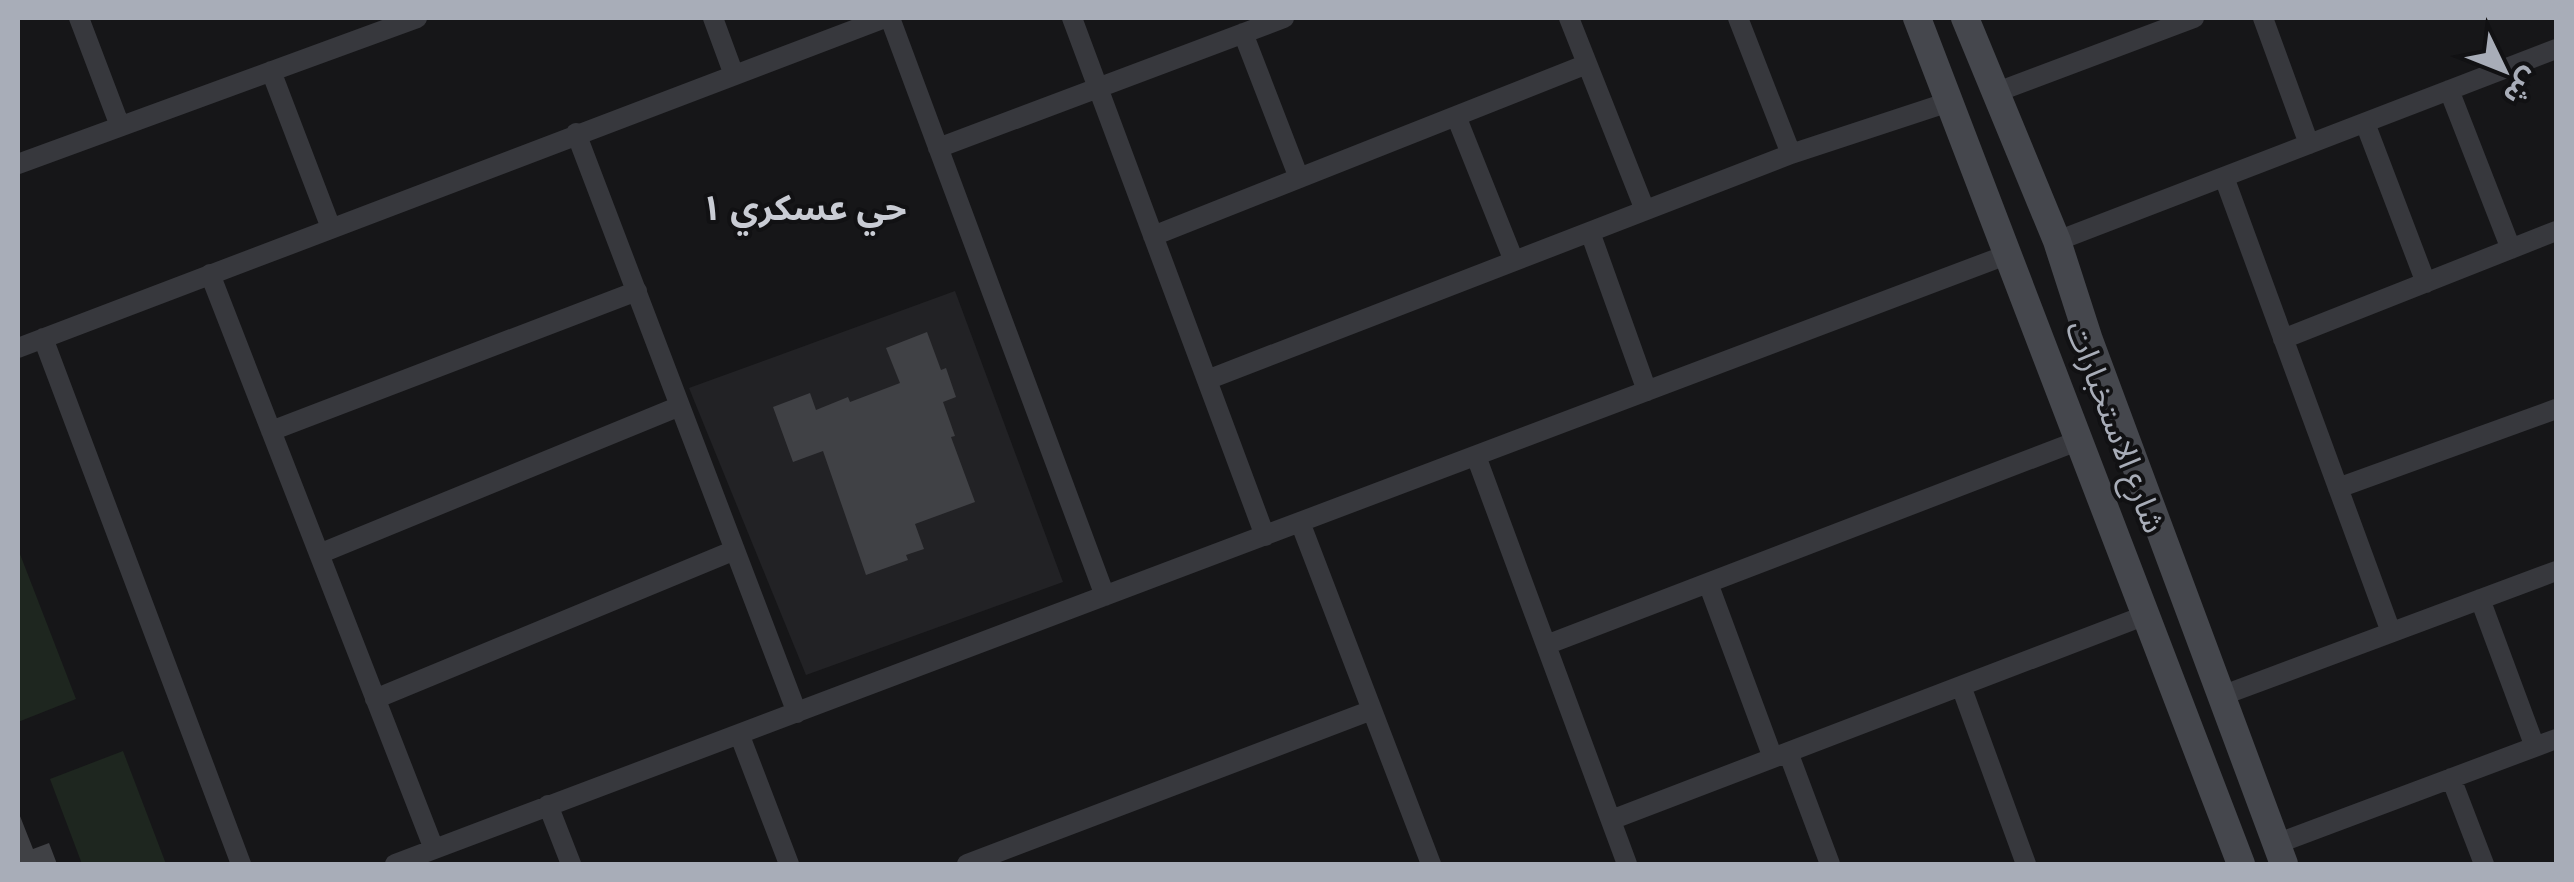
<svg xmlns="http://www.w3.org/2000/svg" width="2574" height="882" font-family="Overpass,'Noto Sans Arabic',sans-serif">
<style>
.built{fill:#222225}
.green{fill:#1e261f}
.building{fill:#404145}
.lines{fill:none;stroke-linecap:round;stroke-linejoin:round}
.street{stroke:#37383d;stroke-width:20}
.secondary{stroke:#45474d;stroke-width:28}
.labels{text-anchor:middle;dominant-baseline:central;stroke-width:8;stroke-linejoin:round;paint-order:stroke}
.street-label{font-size:32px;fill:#a8adb8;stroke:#111113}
.neighbourhood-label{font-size:35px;font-weight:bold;fill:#c9ccd4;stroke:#111113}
</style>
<rect width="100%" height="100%" fill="#161618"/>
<path class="built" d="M955 291 1063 582 806 675 689 388Z"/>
<path class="green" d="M18 549 76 699 18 722Z
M123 751 166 864H82L50 779Z"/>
<path class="building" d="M927 332 941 370 946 368 956 397 943 402 955 436 951 437 975 502 915 524 924 549 906 555 908 560 866 575 823 451 793 462 773 407 810 393 816 410 848 397 850 402 900 383 886 348Z
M18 811 33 849 49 843 57 864H18Z"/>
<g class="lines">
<path class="street" d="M79 18 120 126
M713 18 734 75
M890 18 1105 596
M1072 18 1265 536
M1569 18 1645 210
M1738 18 1791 154
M2263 18 2309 144
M1243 33 1299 178
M271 71 331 228
M2449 90 2511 249
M1997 92 2194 18
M1456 116 1514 261
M2365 123 2426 283
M576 133 797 713
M938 148 1284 18
M18 164 417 18
M2224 177 2391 632
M1590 232 1647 391
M1153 236 1587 64
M2057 241 2556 49
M210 274 434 849
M43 338 241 864
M2283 339 2556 231
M18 348 885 18
M1207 380 1791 154 1949 102
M271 431 637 291
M1476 456 1627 864
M2338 488 2556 409
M1300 522 1431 864
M319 554 680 406
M1708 583 1773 758
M2480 599 2535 747
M1546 645 2080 440
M1961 686 2026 864
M2221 696 2556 571
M375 699 735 550
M740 736 789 864
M1788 752 1830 864
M2451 778 2484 864
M548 805 571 864
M1611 820 2146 615
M2276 844 2556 739
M395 864 2009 254
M967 864 1372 710"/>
<path class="secondary" d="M1917 18 2241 864
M1965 18 2057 241 2089 340 2284 864"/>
</g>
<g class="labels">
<g class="street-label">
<text transform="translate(2113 428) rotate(69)">شارع الاستخبارات</text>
</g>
<g class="neighbourhood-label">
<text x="804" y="211">حي عسكري ١</text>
</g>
</g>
<rect width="2574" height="882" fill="none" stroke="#a8adb8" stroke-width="40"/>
<g transform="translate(2504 70) rotate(133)" stroke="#111113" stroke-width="8" paint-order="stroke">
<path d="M0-8L18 38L0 25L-18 38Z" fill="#a8adb8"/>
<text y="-15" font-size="28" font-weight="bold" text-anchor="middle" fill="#a8adb8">ش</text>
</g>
</svg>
